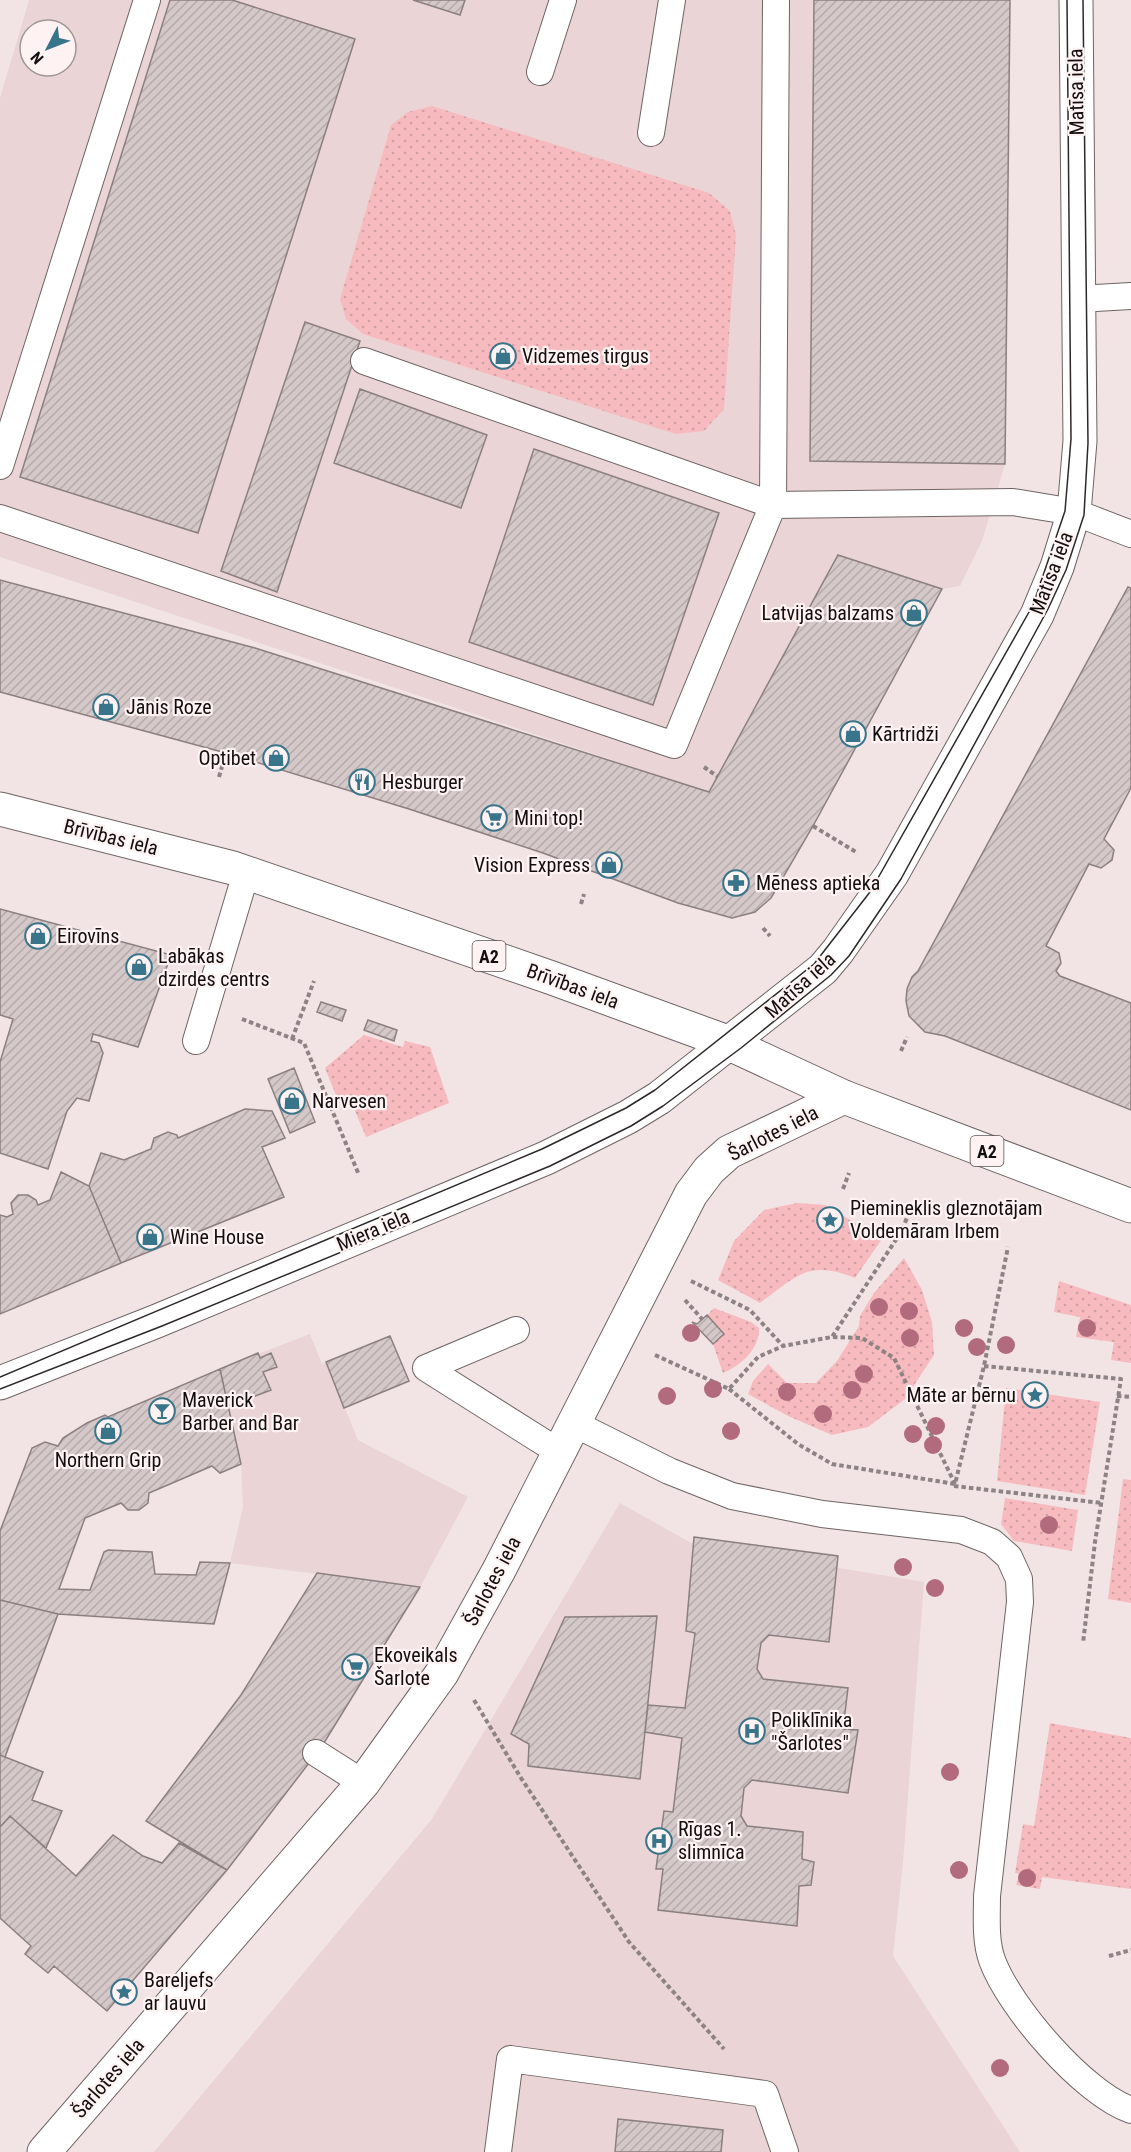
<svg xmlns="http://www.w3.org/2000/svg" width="1131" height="2152" font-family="'Roboto Condensed',sans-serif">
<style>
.built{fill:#ead4d5;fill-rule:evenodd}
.grass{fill:url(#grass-dots)}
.building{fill:url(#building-hatch);stroke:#8b7f7f;stroke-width:1.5}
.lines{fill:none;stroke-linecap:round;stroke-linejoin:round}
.service-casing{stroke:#6f6464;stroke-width:28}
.minor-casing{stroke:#6f6464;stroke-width:35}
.tertiary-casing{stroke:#6f6464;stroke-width:35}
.trunk-casing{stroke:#6f6464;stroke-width:35}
.path{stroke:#8d8384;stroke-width:4;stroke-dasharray:4.5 3;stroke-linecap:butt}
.service{stroke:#fff;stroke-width:26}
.minor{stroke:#fff;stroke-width:33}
.tertiary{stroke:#fff;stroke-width:33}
.trunk{stroke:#fff;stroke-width:33}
.tram{stroke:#2d2828;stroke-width:1.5}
.tree{fill:#b26b7d}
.labels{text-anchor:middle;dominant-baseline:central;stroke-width:4.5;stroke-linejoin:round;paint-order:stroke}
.shield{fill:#fff2f2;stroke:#595252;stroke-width:1.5}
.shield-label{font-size:18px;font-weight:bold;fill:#120e0e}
.street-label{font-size:20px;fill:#120e0e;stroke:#fff2f2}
.poi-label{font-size:20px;fill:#120e0e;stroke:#fff2f2;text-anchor:start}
</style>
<defs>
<pattern id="grass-dots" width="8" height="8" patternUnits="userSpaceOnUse" patternTransform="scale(1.5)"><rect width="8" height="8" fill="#f7bbbf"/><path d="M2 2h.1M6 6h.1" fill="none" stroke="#d3a0a3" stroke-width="1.8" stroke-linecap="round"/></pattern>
<pattern id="building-hatch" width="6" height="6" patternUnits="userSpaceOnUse" patternTransform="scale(1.5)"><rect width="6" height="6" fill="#d5c8c9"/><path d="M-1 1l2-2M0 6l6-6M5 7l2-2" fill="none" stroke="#b6abab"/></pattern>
</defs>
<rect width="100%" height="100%" fill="#f2e4e5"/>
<path class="built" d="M29 0H1010L1005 464 982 541 960 586 942 589 838 555 709 792 0 557V98ZM30 30H66V66H30Z
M310 1334 322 1364 326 1362 358 1440 468 1497 420 1587 230 1563 243 1507 241 1464 228 1406 224 1367Z
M620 1503 693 1544 924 1582 903 1863 893 1956 1020 2152H154L432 1819Z"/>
<path class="grass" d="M432 106 709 193 730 211 736 235 724 409 704 431 676 434 363 334 346 319 340 299 391 125 408 112Z
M364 1035 403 1047 405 1041 430 1047 449 1103 366 1137 351 1101 340 1105 325 1068Z
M797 1203 825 1205 882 1239 855 1278C808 1259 797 1276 760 1303L718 1280 734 1241 764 1210Z
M904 1258 922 1290 932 1322 934 1355 905 1399 868 1427 832 1435 788 1416 748 1394 753 1381 768 1364 787 1383H816L837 1361 859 1326 860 1316 874 1293Z
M1059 1281 1131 1305V1363L1111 1360 1114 1342 1076 1337 1080 1317 1054 1312Z
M714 1308 751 1322 759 1328C760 1348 741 1366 723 1373L713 1344 724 1334 707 1315Z
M1006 1388 1100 1402 1085 1495 997 1481Z
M1123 1479 1131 1480V1603L1108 1599Z
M1005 1498 1078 1510 1072 1551 1014 1541 1001 1524Z
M1050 1723 1131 1738V1889L1042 1877 1040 1889 1016 1885 1020 1874 1015 1873 1023 1824 1034 1826Z"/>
<path class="building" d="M170 0H232L355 39 198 533 20 477Z
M413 0H465L460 15Z
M814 0H1010L1005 464 810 461Z
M305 322 360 341 277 592 221 571Z
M360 389 487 435 461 508 334 463Z
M534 449 719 513 653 705 469 642Z
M838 555 942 589 813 826 771 898 755 912 732 918 678 903 543 853 409 809 226 753 0 692V580L255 648 709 792Z
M1128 587 1131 588V788L1104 839 1114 850 1112 860 1101 868 1089 864 1046 946 1059 953 1061 963 1056 971 1060 976 1131 1003V1110L945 1036 925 1032 909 1016 906 1001 907 989 912 977 918 971Z
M0 909 171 955 138 1047 93 1034 91 1041 99 1043 103 1053 89 1101 77 1098 67 1111 48 1169 0 1153V1062L13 1019 0 1015Z
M321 1002 346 1010 342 1021 317 1012Z
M368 1020 397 1030 394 1041 364 1030Z
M294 1068 315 1122 290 1133 268 1079Z
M245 1109 272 1111 285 1138 262 1147 284 1197 121 1263 89 1186 101 1153 124 1160 151 1149 154 1138 168 1132 177 1135 178 1138Z
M61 1172 89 1186 121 1263 0 1314V1215L7 1217 13 1214 11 1203 18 1195H28L36 1200 38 1205 50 1200Z
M707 1315 724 1334 713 1344 692 1322 697 1324Z
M390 1336 409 1381 344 1408 326 1362Z
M258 1353 260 1358 271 1353 277 1367 263 1372 271 1390 228 1406 220 1369Z
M220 1369 241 1464 220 1473 212 1466 149 1493 148 1503 139 1510H128L121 1503 85 1518 59 1589 90 1590 104 1552 108 1550 152 1552 155 1574 196 1575 200 1562 230 1563 214 1624 58 1614 0 1600V1531L32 1448 45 1442 58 1446 63 1438 87 1423 105 1415 108 1417Z
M694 1537 838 1556 829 1642 769 1635 761 1643 757 1669 763 1679 848 1688 843 1729 858 1730 848 1793 752 1780 744 1788 741 1816 747 1826 803 1832 802 1859 814 1862 811 1885 799 1886 797 1926 658 1910 663 1869H656L664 1811 673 1812 682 1738 645 1732 648 1705 685 1708 695 1633 686 1631Z
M317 1573 420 1587 322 1746 227 1870 146 1821 241 1695Z
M0 1600 58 1614 5 1757 0 1755Z
M657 1616 640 1779 528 1766 529 1744 511 1734 565 1617Z
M0 1755 43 1772 32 1800 62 1811 46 1848 10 1816 0 1827Z
M10 1816 76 1876 113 1835 143 1856 162 1863 179 1843 227 1870 107 2011 54 1966 48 1973 25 1954 31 1946 0 1918V1827Z
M618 2119 723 2130 721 2152H615Z"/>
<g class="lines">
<g class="service-casing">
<path id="service" d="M776 0 773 505 1013 502 1074 512 1131 534
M540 72 563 0
M651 133 672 0
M1078 299 1131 296
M0 466 147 0
M0 518 674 745 773 505 364 361
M196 1041 246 873
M516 1330 426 1368 559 1452
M573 1423 669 1471 732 1496 822 1514 961 1530 992 1542 1009 1557 1019 1579 1020 1602 987 1896C987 1916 985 1941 992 1960 1009 2007 1084 2094 1131 2110
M316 1753 363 1783
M498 2152 510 2059 765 2094 785 2152"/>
</g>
<g class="minor-casing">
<path id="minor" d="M44 2152 363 1783 442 1673 499 1570 691 1194 709 1170 729 1152 844 1097"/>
</g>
<g class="tertiary-casing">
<path id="tertiary" d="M0 1383 157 1321 546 1158 628 1117 659 1098 823 969 838 951 892 874 1037 615 1057 567 1074 512 1080 441 1076 0"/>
</g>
<g class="trunk-casing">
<path id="trunk" d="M0 809 233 868 552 978 719 1039 844 1097 1131 1206"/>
</g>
<path class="path" d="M704 767 718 777
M219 777 226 753
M813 826 856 852
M581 904 584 894
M763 928 770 936
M242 1019 304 1043 359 1175
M292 1039 314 981
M901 1051 907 1037
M843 1189 849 1173
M691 1281 750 1310 783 1346
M685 1300 702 1319
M833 1337 862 1338 894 1358 955 1484
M655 1355 729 1389 758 1357 783 1346 832 1337 901 1232 909 1213
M984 1366 1121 1379 1095 1542 1083 1643
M729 1389 798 1444 832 1464 955 1484 984 1366 1008 1247
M1117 1396 1131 1397
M954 1486 1102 1503
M474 1700 521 1778 629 1942 724 2049
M1109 1956 1131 1950"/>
<use href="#service" class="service"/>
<use href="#minor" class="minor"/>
<use href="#tertiary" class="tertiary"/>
<use href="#trunk" class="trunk"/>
<path class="tram" d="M0 1377 542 1149 626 1108 655 1090 814 964 870 892 1033 605 1065 511 1071 439 1067 0
M0 1389 162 1326 550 1166 631 1126 663 1106 741 1048 831 975 849 956 901 879 1048 609 1066 570 1084 515 1088 443 1083 0"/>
</g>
<g class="tree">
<circle cx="879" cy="1307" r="9"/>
<circle cx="909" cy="1311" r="9"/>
<circle cx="964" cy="1328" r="9"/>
<circle cx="1087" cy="1328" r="9"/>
<circle cx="691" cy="1333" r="9"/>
<circle cx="910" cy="1338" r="9"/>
<circle cx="1006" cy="1345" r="9"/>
<circle cx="977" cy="1347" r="9"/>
<circle cx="864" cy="1374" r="9"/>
<circle cx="713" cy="1389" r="9"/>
<circle cx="852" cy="1390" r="9"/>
<circle cx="787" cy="1392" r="9"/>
<circle cx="667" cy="1396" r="9"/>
<circle cx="823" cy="1414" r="9"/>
<circle cx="936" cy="1426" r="9"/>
<circle cx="731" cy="1431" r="9"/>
<circle cx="913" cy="1434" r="9"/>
<circle cx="933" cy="1445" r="9"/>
<circle cx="1049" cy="1525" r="9"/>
<circle cx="903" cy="1567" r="9"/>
<circle cx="935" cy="1588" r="9"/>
<circle cx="950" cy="1772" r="9"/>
<circle cx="959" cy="1870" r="9"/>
<circle cx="1027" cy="1878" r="9"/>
<circle cx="1000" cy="2068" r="9"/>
</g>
<defs>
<g id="shop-ring" transform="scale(1.35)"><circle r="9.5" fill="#fff2f2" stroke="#38758b" stroke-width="1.5"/><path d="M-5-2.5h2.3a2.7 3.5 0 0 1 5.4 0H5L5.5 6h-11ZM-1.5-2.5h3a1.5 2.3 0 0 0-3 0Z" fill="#38758b"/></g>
<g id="restaurant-ring" transform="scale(1.35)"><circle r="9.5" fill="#fff2f2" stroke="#38758b" stroke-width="1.5"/><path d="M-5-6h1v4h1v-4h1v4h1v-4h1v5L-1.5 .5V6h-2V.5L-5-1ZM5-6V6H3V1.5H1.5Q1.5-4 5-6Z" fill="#38758b"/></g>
<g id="supermarket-ring" transform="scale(1.35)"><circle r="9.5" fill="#fff2f2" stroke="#38758b" stroke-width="1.5"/><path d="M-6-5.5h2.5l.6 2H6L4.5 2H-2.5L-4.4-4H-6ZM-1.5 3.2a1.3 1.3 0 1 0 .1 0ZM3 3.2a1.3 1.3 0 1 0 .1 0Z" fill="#38758b"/></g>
<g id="pharmacy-ring" transform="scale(1.35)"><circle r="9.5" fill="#fff2f2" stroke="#38758b" stroke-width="1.5"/><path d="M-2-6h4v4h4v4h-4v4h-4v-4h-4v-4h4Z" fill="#38758b"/></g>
<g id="sight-ring" transform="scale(1.35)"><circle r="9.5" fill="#fff2f2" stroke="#38758b" stroke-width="1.5"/><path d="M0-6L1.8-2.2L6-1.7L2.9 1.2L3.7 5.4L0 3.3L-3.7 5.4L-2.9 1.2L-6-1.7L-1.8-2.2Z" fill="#38758b"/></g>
<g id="bar-ring" transform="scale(1.35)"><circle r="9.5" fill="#fff2f2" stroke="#38758b" stroke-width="1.5"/><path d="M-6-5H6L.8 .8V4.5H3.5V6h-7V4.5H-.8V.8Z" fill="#38758b"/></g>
<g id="hospital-ring" transform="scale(1.35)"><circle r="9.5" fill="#fff2f2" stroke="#38758b" stroke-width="1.5"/><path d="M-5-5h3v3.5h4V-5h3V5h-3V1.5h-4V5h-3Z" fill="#38758b"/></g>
</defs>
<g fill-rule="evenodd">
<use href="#shop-ring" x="503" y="356"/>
<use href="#shop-ring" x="914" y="613"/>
<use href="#shop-ring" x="106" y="707"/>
<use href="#shop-ring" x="853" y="734"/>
<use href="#shop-ring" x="276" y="758"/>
<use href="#restaurant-ring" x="362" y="782"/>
<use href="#supermarket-ring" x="494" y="818"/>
<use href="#shop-ring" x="609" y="865"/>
<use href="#pharmacy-ring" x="736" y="883"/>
<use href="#shop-ring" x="38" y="936"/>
<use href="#shop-ring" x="139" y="967"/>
<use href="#shop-ring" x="292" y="1101"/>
<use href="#sight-ring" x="830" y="1220"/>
<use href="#shop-ring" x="150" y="1237"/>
<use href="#sight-ring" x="1035" y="1395"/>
<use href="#bar-ring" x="162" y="1411"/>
<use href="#shop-ring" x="108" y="1431"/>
<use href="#supermarket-ring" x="355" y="1667"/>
<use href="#hospital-ring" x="752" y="1731"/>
<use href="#hospital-ring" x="659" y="1841"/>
<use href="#sight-ring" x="124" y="1992"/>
</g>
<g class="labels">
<g class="shield">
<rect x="472.5" y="941" width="33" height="30" rx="4.5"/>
<rect x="970.5" y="1136" width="33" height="30" rx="4.5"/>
</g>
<g class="shield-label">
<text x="489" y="956">A2</text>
<text x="987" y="1151">A2</text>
</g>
<g class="street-label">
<text transform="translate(1076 92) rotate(-91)">Matīsa iela</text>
<text transform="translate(1051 573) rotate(-69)">Matīsa iela</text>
<text transform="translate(111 837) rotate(14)">Brīvības iela</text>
<text transform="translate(800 985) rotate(-42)">Matīsa iela</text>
<text transform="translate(573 986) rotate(20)">Brīvības iela</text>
<text transform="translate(773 1133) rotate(-27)">Šarlotes iela</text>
<text transform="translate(373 1230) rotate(-23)">Miera iela</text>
<text transform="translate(492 1581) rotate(-62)">Šarlotes iela</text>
<text transform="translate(108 2078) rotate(-49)">Šarlotes iela</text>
</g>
<g class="poi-label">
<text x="522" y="356">Vidzemes tirgus</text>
<text x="894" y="613" text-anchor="end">Latvijas balzams</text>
<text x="126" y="707">Jānis Roze</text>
<text x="872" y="734">Kārtridži</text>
<text x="256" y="758" text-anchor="end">Optibet</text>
<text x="382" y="782">Hesburger</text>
<text x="514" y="818">Mini top!</text>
<text x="590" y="865" text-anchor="end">Vision Express</text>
<text x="756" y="883">Mēness aptieka</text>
<text x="57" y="936">Eirovīns</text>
<text x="158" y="956">Labākas<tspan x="158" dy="23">dzirdes centrs</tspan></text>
<text x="312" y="1101">Narvesen</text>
<text x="850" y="1208">Piemineklis gleznotājam<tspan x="850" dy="23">Voldemāram Irbem</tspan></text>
<text x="170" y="1237">Wine House</text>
<text x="1016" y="1395" text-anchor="end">Māte ar bērnu</text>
<text x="182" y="1400">Maverick<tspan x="182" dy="23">Barber and Bar</tspan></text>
<text x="108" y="1460" text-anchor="middle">Northern Grip</text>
<text x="374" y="1655">Ekoveikals<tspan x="374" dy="23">Šarlote</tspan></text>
<text x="771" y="1720">Poliklīnika<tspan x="771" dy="23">"Šarlotes"</tspan></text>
<text x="678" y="1829">Rīgas 1.<tspan x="678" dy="23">slimnīca</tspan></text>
<text x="144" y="1980">Bareljefs<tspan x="144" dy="23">ar lauvu</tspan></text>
</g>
</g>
<g transform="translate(48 48) rotate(228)"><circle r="28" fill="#fff2f2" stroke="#a09797" stroke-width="1.5"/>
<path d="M0-4.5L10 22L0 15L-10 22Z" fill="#38758b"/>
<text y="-9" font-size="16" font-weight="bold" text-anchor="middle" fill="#120e0e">N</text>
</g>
</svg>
